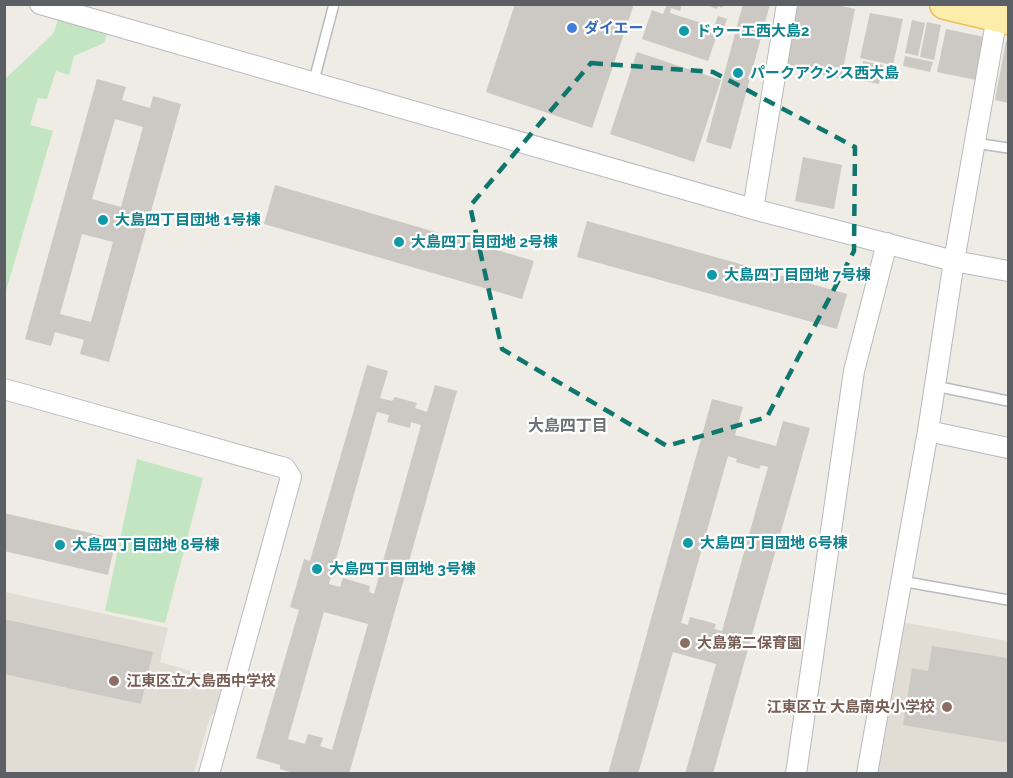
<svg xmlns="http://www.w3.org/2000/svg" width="1013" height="778" font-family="Raleway,'Noto Sans JP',sans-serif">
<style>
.education{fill:#e1ddd5}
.green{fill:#c3e5c1}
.building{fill:#ccc8c3;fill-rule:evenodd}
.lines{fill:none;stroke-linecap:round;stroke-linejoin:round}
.lane-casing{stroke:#b7babe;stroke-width:12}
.street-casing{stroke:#b7babe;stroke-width:22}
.primary-casing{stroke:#edc05e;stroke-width:33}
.lane{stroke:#fff;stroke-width:9}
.street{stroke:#fff;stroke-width:20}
.primary{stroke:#fcedab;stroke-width:30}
.marked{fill:none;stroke:#0f766e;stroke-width:4.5;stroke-dasharray:12 8;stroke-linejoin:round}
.shop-dot{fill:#3f7fe0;stroke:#fff;stroke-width:2}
.culture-dot{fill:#0f9aa8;stroke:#fff;stroke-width:2}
.education-dot{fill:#8d6e63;stroke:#fff;stroke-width:2}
.labels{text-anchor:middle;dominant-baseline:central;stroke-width:4.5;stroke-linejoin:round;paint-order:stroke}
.shop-label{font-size:15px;font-weight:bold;fill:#366cbe;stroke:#fff;text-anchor:start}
.culture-label{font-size:15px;font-weight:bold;fill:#0d838f;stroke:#fff;text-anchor:start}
.education-label{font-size:15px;font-weight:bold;fill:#785e54;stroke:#fff;text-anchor:start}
.neighbourhood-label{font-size:16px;font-weight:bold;fill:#6d7276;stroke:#fff}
</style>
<rect width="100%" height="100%" fill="#eeece4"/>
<path class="education" d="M5 592 168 628 160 662 222 680 223 683 215 712 210 717 194 773 5 774Z
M901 622 1008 641V773L874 774Z"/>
<path class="green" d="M59 17 107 33 104 43 74 56 69 75 56 71 47 99 38 98 30 125 53 131 5 294V79L53 34Z
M137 459 203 478 165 623 105 611Z"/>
<path class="building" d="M515 4H634L592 128 486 92Z
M667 4H682L680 11 671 8 670 13 714 27 718 16 727 19 721 36 717 35 708 61 642 39 652 10 663 14Z
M704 4H723L722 8 718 6 717 9Z
M743 4H770L731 149 706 142Z
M797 4H833L855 9 841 79 784 67Z
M870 13 903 19 893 65 860 58Z
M912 20 925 23 918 56 905 53Z
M927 22 941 25 934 60 920 57Z
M946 29 984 37 976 80 937 72Z
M1006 41 1008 42V103L995 100Z
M637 52 721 80 694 162 610 134Z
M905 56 933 62 930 72 903 66Z
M863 61 883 65 879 84 859 80Z
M97 79 126 87 122 100 150 108 153 96 181 104 109 362 80 354 84 340 55 332 51 346 25 339ZM115 119 143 127 121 207 92 199ZM82 234 113 242 91 322 60 314Z
M803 157 842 165 834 209 795 201Z
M275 185 534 261 522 299 264 224Z
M587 221 847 294 837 329 577 257Z
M367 365 388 371 380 398 392 401 395 397 417 403 415 408 427 412 435 385 457 391 349 774H297L280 769V765L256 758 299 610 290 607 304 559 310 561ZM377 412 389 415 387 422 410 428 411 422 421 425 374 594 369 592 370 586 343 578 340 587 329 584ZM324 612 368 624 332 750 320 746 323 738 308 734 305 744 288 739Z
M712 399 743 407 735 435 776 446 783 421 810 428 713 774H685L716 664 673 652 638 774H608ZM728 456 737 459 736 462 759 469 761 465 768 467 722 631 714 629 716 624 690 617 688 625 681 623Z
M4 513 116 539 108 575 4 551Z
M4 619 153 652 141 704 4 674Z
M932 646 1008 658V743L903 725 912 668 928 671Z"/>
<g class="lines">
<g class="lane-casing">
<path id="lane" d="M313 84 334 4
M975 143 1008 148
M935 386 1008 401
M901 581 1008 600"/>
</g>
<g class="street-casing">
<path id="street" d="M40 4 753 209 954 261 1008 271
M753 209 787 4
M4 389 285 468 291 477 209 774
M928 431 1008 448
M796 774 854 371 887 243
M867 774 928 431 954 261 999 5"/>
</g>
<g class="primary-casing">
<path id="primary" d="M945 4 1008 19"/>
</g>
<use href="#lane" class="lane"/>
<use href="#street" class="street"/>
<use href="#primary" class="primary"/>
</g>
<path class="marked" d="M591 63 713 72 855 147 854 251 767 417 667 446 502 349 470 206Z"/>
<circle class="shop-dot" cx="572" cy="28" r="6"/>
<g class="culture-dot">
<circle cx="684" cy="31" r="6"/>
<circle cx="738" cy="73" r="6"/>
<circle cx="103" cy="220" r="6"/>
<circle cx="399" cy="242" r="6"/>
<circle cx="712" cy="275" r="6"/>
<circle cx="688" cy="543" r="6"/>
<circle cx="60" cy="545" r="6"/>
<circle cx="317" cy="569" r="6"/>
</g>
<g class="education-dot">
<circle cx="685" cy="643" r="6"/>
<circle cx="114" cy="681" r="6"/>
<circle cx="947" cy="707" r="6"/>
</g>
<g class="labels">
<g class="shop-label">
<text x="584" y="28">ダイエー</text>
</g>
<g class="culture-label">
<text x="696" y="31">ドゥーエ西大島2</text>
<text x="750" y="73">パークアクシス西大島</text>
<text x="115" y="220">大島四丁目団地 1号棟</text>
<text x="411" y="242">大島四丁目団地 2号棟</text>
<text x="724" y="275">大島四丁目団地 7号棟</text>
<text x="700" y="543">大島四丁目団地 6号棟</text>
<text x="72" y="545">大島四丁目団地 8号棟</text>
<text x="329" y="569">大島四丁目団地 3号棟</text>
</g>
<g class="education-label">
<text x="697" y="643">大島第二保育園</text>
<text x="126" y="681">江東区立大島西中学校</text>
<text x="935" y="707" text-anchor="end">江東区立 大島南央小学校</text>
</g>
<g class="neighbourhood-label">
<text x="568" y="425">大島四丁目</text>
</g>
</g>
<rect width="1013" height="778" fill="none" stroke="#5c6064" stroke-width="12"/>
</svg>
